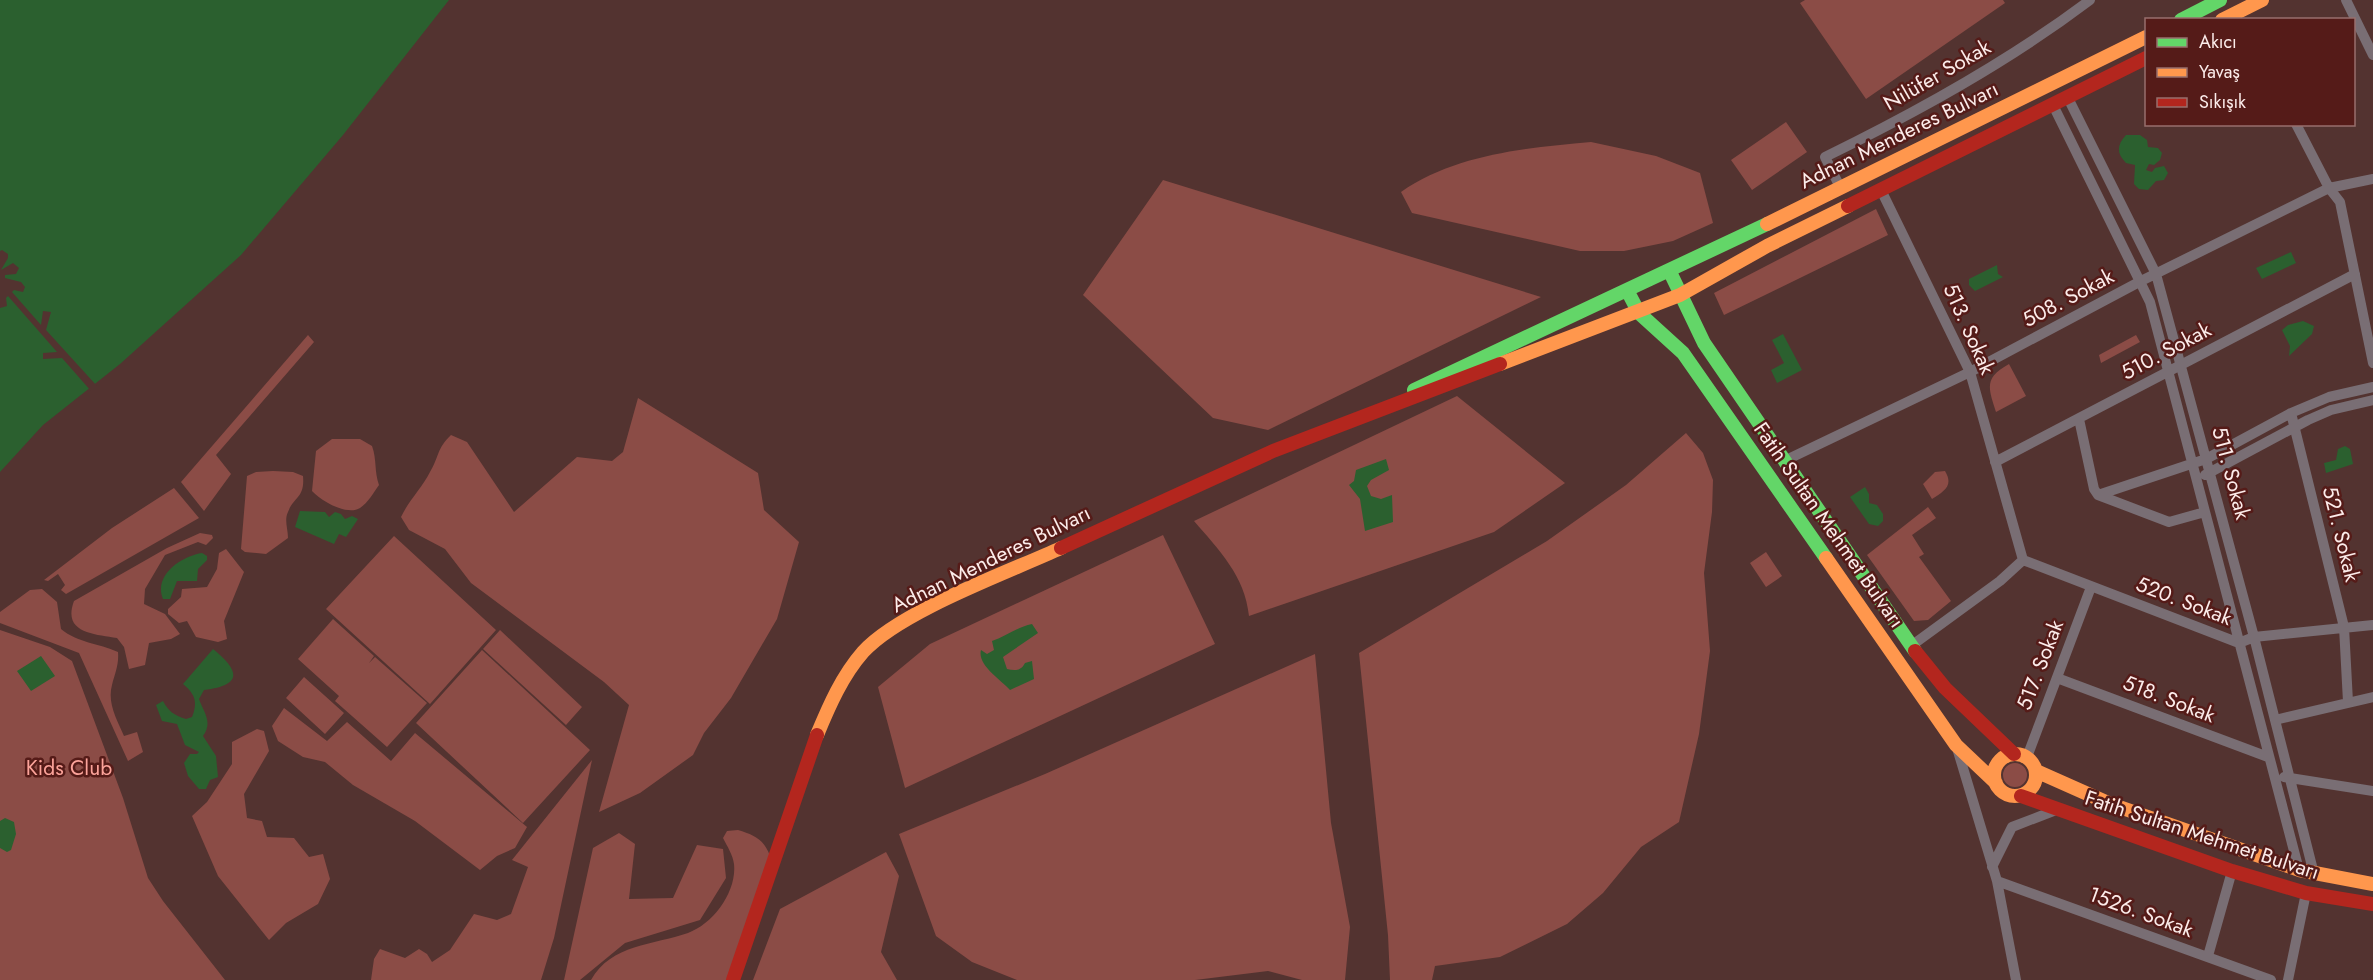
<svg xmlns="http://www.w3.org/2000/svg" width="2373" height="980" font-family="Jost,sans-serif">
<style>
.green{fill:#8b4c46}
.water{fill:#2b602f}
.pier{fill:#533330}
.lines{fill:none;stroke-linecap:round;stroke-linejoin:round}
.street{stroke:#796e74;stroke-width:10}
.fast{stroke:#63d668;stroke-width:14}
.slow{stroke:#ff974d;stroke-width:14}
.jam{stroke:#b3261e;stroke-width:14}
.labels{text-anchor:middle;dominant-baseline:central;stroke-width:5;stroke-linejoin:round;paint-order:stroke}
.street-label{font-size:21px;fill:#fcecea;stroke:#551b18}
.park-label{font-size:21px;fill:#fca39a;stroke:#551b18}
</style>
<rect width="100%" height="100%" fill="#533330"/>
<path class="green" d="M1805 0H2003L2005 3 1866 99 1800 3Z
M1786 122 1807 152 1752 190 1731 160Z
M1591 142 1656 156 1700 173 1713 223 1673 241 1624 251H1580L1412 213 1401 192C1456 154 1526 148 1591 142Z
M1163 180 1541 297 1268 430 1213 418 1083 295Z
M1876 209 1888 235 1724 315 1714 293Z
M308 335 314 342 216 455 231 474 204 511 181 482Z
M2136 335 2140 342 2101 363 2099 355Z
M2009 364 2026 396 1996 412C1988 387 1984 378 2009 364Z
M1457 396 1565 483 1494 532 1249 616C1245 576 1219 550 1194 521Z
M638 398 758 473 764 510 799 542 777 619 731 698 704 733 693 755 640 793 599 812 629 705 604 682 471 583 445 549 409 530 401 517C409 500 422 488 430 472 439 457 437 448 451 435L467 442 514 512 577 457 612 461 623 452Z
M1686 433 1703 453 1713 480 1712 512 1704 573 1710 651 1699 734 1679 822 1641 847 1603 893 1567 924 1500 957 1435 966 1432 980H1390L1388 935 1359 653 1547 541 1626 485Z
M332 439H360L372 446C377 460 374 471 379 485 374 492 368 503 360 508 347 516 321 501 312 491L316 451Z
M273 471 293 472 303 476C305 498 294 496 288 512 284 520 288 529 288 538L266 554 245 552 241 549 247 476 256 472Z
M1945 471C1954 486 1944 491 1932 499L1923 484 1935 472Z
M174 488 199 518 66 594 61 590 65 585 58 574 48 581 44 580 112 528Z
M1928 507 1936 518 1912 535 1924 554 1919 557 1951 601 1928 620 1914 621 1867 555Z
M200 533 212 535 213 538 206 545 198 542 165 555 145 589 144 604 165 614 180 634 171 639 149 643 145 665 129 669 124 647 117 638C94 634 62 633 74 601L167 548Z
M1163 535 1215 644 905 788 878 687 930 644Z
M394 536 496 630 430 704 326 609Z
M226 549 244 572 224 621 227 639 218 642 196 637 187 621 179 623 168 614V609L181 597 182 589 207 587 217 569 219 553Z
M1766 552 1782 576 1766 587 1750 563Z
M42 589 57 602 61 629C78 643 98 643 118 652 119 665 115 673 112 685 107 703 117 720 124 736L137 732 143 752 128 761 79 653 0 623V612L30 590Z
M333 619 374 656 369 663 375 657 427 703 387 747 335 701 339 696 298 659Z
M0 630 50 647 72 661 123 798 148 878 163 901 225 980H0Z
M500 630 582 707 566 725 483 649Z
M482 650 590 750 523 823 416 723Z
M1315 654 1331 823 1350 927 1345 980H1302L1268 971 1195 980H1017L972 962 936 936 899 834 1045 774Z
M304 677 344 713 325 734 286 698Z
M284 708 327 741 347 722 391 761 415 733 527 827 515 848 497 856 480 870 415 821 353 785 325 762 303 757 278 741 272 726Z
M257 729 264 731 269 751 244 794 247 818 262 821 267 837 294 838 309 857 323 854 330 879 318 904 286 923 269 940 218 876 192 816 207 802 232 764V742Z
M592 760 554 938 541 980H371L374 959 380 949 405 958 419 949 427 954 432 962 450 950 474 914 497 920 511 914 528 867 512 860Z
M2003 775a12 12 0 1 1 24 0a12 12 0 1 1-24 0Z
M738 830C754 835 764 839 770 856L727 980H591C611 944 654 945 688 933 713 924 737 892 734 864 733 855 727 846 723 838L727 831Z
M619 833 635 844 629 899 673 898 697 845 723 849 726 878 700 920 625 943 580 980H564L593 848Z
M886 852 899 876 881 952 897 980H753L780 909Z"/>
<path class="water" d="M0 0H449L343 135 241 255 120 364 43 425 0 472Z
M2126 135H2140L2147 140 2148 147 2158 148 2162 153 2160 160 2154 165 2149 164 2146 170 2152 172 2155 168 2164 166 2168 173 2164 180 2156 181 2148 190 2139 189 2134 184 2135 165 2126 163C2116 153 2117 145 2126 135Z
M2291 252 2296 263 2262 279 2256 268Z
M1997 265 1998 274 2003 277 1975 291 1969 285V279Z
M2303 321 2314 326 2312 334 2289 356 2290 346 2282 330 2288 325Z
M1783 334 1802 370 1777 383 1771 370 1784 363 1772 340Z
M2345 446 2350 449 2353 464 2326 473 2324 463 2336 460 2338 449Z
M1386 459 1389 470 1371 480 1367 486 1371 496 1381 499 1392 495 1393 522 1365 531 1360 499 1349 485 1354 481 1356 470Z
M1865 487 1869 494V503L1877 505 1883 514V521L1878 526 1869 524 1850 497Z
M300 511 325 512 329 517 335 512 341 514 345 519 352 516 358 519 346 537 339 534 334 544 295 527Z
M202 553 207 556V560L198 569 197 581H177L170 599H163C153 575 182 556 202 553Z
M1032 624 1038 633 1003 657 1007 669C1015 671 1021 671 1025 663L1032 661 1034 679 1010 690C1000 679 977 665 981 650L987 654 994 650 992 641C1007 636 1017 627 1032 624Z
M213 649C240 671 243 685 204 690L199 699C204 713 213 722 203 736L216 756 218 777 210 780 206 789H199L188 776 184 763 190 754H197L199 752 185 745 177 724 162 721 156 705 163 701C168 711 175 716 186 719L192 717C198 702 195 694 183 684Z
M41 656 55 676 31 691 17 671Z
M5 818 14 822 16 834 11 850 7 852 0 848V821Z"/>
<path class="pier" d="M2 250 8 254V258L1 270 13 263 19 268 16 274 5 275V278L21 282 25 287 23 292 14 290 12 292 41 325 43 311 51 312 46 330 97 386 91 391 62 358 43 359V353L57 352 8 296 6 298 7 306 0 308V251Z"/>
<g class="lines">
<path class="street" d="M2346 0 2373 55
M2068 98 2156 274 2254 637 2314 874
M2053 105 2150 302 2299 870
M2296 124 2329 188 2340 202 2373 363
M1840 187 1825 157C1917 112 2008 62 2090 0
M1881 190 1970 372 2023 560
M2291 413 2344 627 2348 702
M2079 419 2094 489 2098 495 2169 522 2205 512
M1784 461 1970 372 2141 281 2329 188 2373 179
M1995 462 2355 274
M2205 475 2308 420 2331 410 2373 400
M2098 495 2206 459 2291 413 2329 397 2373 387
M2023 560 2239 643 2254 637 2373 625
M1911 646 2000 581 2023 560
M2057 678 2268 757
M2275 720 2373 697
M1957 748 1997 881 2016 980
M2027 757 2091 587
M2284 777 2373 791
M1992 867 2012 827 2056 810
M1997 881 2271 980
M2208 956 2232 871
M2288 980 2306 893"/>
<path class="fast" d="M2181 20 2220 0
M1670 272 1704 343 1915 651
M1628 292 1639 313 1683 353 1826 558
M1414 390 1767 224"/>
<path class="slow" d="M2222 20 2262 0
M1767 224 2146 37
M1500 364 1680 295 1767 246 1848 206
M1826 558 1956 745 1996 783
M817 735C829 706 842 676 863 652 900 611 1009 572 1061 548
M1994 775a21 21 0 1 1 42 0a21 21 0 1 1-42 0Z
M2036 771 2108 803 2299 870 2373 884"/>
<path class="jam" d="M1848 206 2146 58
M1061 548 1273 451 1500 364
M1915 651 1945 688 2014 754
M2021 796 2232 871 2306 893 2373 904
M733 980 817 735"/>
</g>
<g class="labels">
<g class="street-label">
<text transform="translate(1937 75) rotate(-30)">Nilüfer Sokak</text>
<text transform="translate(1899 135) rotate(-26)">Adnan Menderes Bulvarı</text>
<text transform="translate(2068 298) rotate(-28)">508. Sokak</text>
<text transform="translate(1969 329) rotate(66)">513. Sokak</text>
<text transform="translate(2166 351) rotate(-28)">510. Sokak</text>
<text transform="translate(2231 473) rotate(75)">511. Sokak</text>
<text transform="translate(1829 525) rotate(55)">Fatih Sultan Mehmet Bulvarı</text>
<text transform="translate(2341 534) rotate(76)">521. Sokak</text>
<text transform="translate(991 559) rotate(-26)">Adnan Menderes Bulvarı</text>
<text transform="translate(2184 601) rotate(21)">520. Sokak</text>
<text transform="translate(2040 665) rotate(-69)">517. Sokak</text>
<text transform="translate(2169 699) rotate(21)">518. Sokak</text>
<text transform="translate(2202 835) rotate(18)">Fatih Sultan Mehmet Bulvarı</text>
<text transform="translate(2141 912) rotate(20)">1526. Sokak</text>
</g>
<g class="park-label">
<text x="69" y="768">Kids Club</text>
</g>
</g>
<rect x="2145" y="18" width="210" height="108" fill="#551b18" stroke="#986f6c" stroke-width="1.5"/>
<rect x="2157" y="38" width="30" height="9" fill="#63d668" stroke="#986f6c" stroke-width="1.5"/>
<text x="2199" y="48" font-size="18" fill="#fcecea">Akıcı</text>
<rect x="2157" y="68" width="30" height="9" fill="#ff974d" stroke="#986f6c" stroke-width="1.5"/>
<text x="2199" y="78" font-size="18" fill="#fcecea">Yavaş</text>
<rect x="2157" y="98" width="30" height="9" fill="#b3261e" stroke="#986f6c" stroke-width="1.5"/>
<text x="2199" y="108" font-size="18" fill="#fcecea">Sıkışık</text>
</svg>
